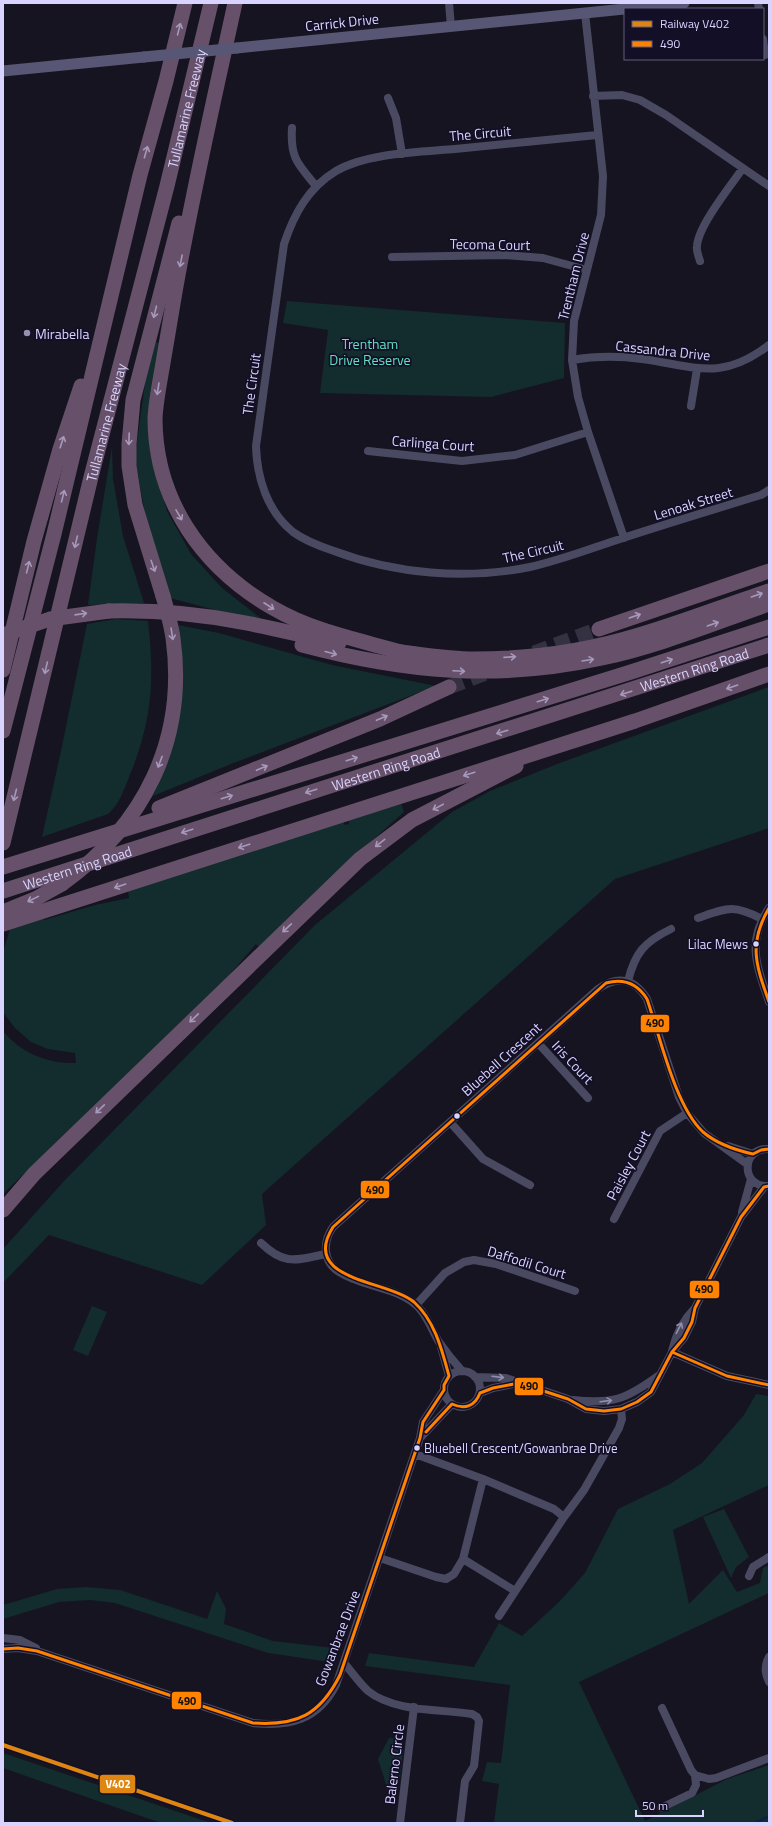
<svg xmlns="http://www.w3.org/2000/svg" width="772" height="1826" font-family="'Titillium Web',sans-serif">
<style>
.green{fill:#132c2d}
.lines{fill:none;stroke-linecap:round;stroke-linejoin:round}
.stream{stroke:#0d2144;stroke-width:2.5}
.highway-tunnel{stroke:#333142;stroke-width:15;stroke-dasharray:15 8;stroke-linecap:butt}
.street{stroke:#4a4962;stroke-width:8}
.secondary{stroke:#575674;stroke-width:11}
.highway{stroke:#67516a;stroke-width:15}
.secondary-bridge{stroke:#575674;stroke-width:11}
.highway-bridge{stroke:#67516a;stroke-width:15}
.bus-1-casing{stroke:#130f26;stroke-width:6}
.bus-1{stroke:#ff8200;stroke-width:3}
.rail-1-casing{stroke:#130f26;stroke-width:7}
.rail-1{stroke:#df8512;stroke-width:4}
.oneway{stroke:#a699bc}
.oneway2{stroke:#928eb0}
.poi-dot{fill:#9591b1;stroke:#130f26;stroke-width:1.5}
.bus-dot{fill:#d9d4ff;stroke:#130f26;stroke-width:1.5}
.labels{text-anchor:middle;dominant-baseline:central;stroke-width:3.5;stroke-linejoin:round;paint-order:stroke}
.bus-label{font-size:13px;fill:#d9d4ff;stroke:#130f26;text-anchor:end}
.street-label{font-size:14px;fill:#d9d4ff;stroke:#130f26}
.poi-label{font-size:14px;fill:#d9d4ff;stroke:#130f26;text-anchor:start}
.park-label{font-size:14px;fill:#5fe0c0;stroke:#130f26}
.line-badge{stroke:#130f26;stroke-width:1.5}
.badge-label{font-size:11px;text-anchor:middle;font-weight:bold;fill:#fff}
.pale-badge-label{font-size:11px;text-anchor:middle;font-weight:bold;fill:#111}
</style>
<rect width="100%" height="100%" fill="#161421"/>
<path class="green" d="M287 301 565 323 564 378 491 397 320 393 328 330 283 323Z
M156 342 162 344 151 398 150 452 167 511 191 554 222 588 268 624 170 598 144 509 135 457 146 376Z
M112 447 113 479 123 536 144 603 88 605 97 538Z
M116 619 148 621C155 681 152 722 129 777 124 790 119 805 108 814L42 837 61 751 87 624Z
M178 625 219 633 332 665 436 686 231 764 153 796C179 737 189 689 178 625Z
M769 687V828L615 879 262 1194 266 1225 202 1285 49 1235 3 1283V1249L65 1180 315 925 452 812 490 791 557 764Z
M401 804 404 812 316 891 260 948 256 944 225 980 3 1194V1031C21 1053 48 1064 76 1063L75 1053 48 1049 31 1042 15 1028 3 1012V952L10 929 43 919 44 920 95 905 129 898 128 890 343 822 345 825 349 824V820Z
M92 1306 107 1312 88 1356 73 1350Z
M756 1394 769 1396V1485L673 1530 689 1604 723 1570 737 1592 760 1583 763 1568 769 1565V1593L579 1682 645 1821 727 1779 769 1765V1823H494L499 1784 482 1781 487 1762 501 1763 510 1685 365 1666 369 1653 474 1667 499 1623 522 1636 559 1602 585 1573 618 1509 670 1484 702 1463 744 1415Z
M724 1509 749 1557 736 1567 731 1578 703 1517Z
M86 1587 120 1590 207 1619 217 1591 226 1609 224 1624 273 1641 334 1648 330 1662 268 1653 115 1603 90 1600 59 1602 3 1619V1605L57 1589Z
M389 1738 396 1739 395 1749 403 1751 400 1778 392 1777 389 1794 378 1759Z
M3 1753 211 1823H161L3 1768Z"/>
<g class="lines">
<path class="stream" d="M755 1823 769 1816"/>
<path class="highway-tunnel" d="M534 653 599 629
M449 687 491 671"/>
<path class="street" d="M449 3 451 27
M758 3 759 9
M585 13 603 176 601 215 574 321 572 360 578 397 588 432 624 538
M763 39 765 55
M593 96 622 95 640 100 666 115 769 186
M388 98 396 118 402 154
M292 128C290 158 298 164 316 186
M597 135C550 140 502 144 455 149 419 152 367 153 336 171 308 188 294 214 284 244L256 446C257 478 267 511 293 532 305 541 319 546 334 551 395 574 466 580 530 567 562 560 592 548 623 538 669 523 715 509 761 495L769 490
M392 257 505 255 543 258 587 270
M700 261C699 257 696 251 697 246 698 226 731 185 743 168
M572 360C595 356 619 356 642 359 695 366 721 382 769 345
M691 406 697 369
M368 451 462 461 515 455 588 432
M769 908C746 942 757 966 769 1002
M698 918C727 908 733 904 762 919
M628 981C635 953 644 942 671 929
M538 1043 588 1098
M450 1122 483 1159 530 1185
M728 1146 753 1154
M769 1149C741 1147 740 1188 769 1186
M742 1212 751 1179
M614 1219 660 1131 687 1113
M261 1243C285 1266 296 1260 326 1254
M416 1305 445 1273 464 1262 474 1260 496 1264 575 1291
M441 1347 449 1376
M672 1351C676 1334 682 1321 694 1309
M672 1352 727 1376 769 1385
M444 1389a18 18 0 1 1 36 0a18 18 0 1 1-36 0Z
M462 1371C454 1362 446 1352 439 1342 431 1329 427 1314 415 1304 392 1286 362 1287 339 1272 322 1261 323 1241 333 1227L598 989C618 975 634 978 647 999L679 1097 687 1113 704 1133 747 1164
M475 1377 506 1378 568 1399 586 1409 604 1411 621 1409 637 1402 651 1392 672 1352 684 1338 692 1322 695 1308 741 1217 764 1187
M480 1393 493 1388 518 1383
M573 1400C613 1404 625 1400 658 1376
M421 1437 452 1404
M415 1454 483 1479 554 1509 564 1517
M380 1558 436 1577 446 1579 454 1574 463 1559 483 1479
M463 1559 515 1591
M749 1576 753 1567 769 1557
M499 1616 564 1517 584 1490 601 1460 619 1428 622 1419 621 1409
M3 1638 20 1640 36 1648
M3 1649 18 1648 37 1651 253 1723C290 1727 318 1720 336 1685L420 1438 423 1422 444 1390
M769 1657C764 1666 765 1673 769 1682
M344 1663C352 1672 359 1683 368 1691 394 1712 440 1709 472 1714L477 1717 479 1721 474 1766 465 1781 460 1823
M662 1708 691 1770 695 1775
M661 1808 692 1793 696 1785 695 1775 709 1779 716 1778 769 1758
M400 1823 414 1707"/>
<path class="secondary" d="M237 48 684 3
M3 71 144 57"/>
<g class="highway">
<path d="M235 3C214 99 192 195 175 292 171 316 167 339 163 363 160 381 156 400 155 418 155 501 203 568 273 608 312 631 359 640 401 652"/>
<path d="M163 596 135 505 129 466V444L133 400 179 223"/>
<path d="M109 611C155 610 201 614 246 623 277 629 308 637 339 643"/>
<path d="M599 629 769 571"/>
<path d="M302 645C404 672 497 681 602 658 659 646 714 623 769 604"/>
<path d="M393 651C420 654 447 659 474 659 529 659 587 651 639 635 683 622 726 605 769 591"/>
<path d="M3 670 34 541 60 449 81 386"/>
<path d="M3 731 54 534 140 175 166 81 185 3"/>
<path d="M159 808 380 719 449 687"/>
<path id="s1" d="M3 843 91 477 167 186 211 3"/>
<path d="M3 867 631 672 769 627"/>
<path id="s2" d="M3 891 769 645"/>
<path d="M3 912 35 899 62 884"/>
<path d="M3 924 635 721 769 674"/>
<path d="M3 1210 34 1174 360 859 412 820 516 766"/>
</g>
<path class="secondary-bridge" d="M144 57 237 48"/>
<path class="highway-bridge" d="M3 635 50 619 109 611
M62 884C144 825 187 740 173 638 171 624 167 610 163 596"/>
<g class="bus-1-casing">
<path id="bus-1" d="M769 908C748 944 756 965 769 1002
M672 1352 727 1376 769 1385
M426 1432 452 1404C465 1410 475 1406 480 1393L493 1388 519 1383 568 1399 586 1409 604 1411 621 1409 637 1402 651 1392 672 1352 684 1338 692 1322 695 1308 741 1217 764 1187 769 1186
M3 1649 18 1648 37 1651 253 1723C297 1726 320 1715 340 1675L420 1438 423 1422 444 1390V1385L449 1376C442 1350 435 1321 414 1302 388 1280 299 1281 333 1227L606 983C624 978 637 983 647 999 660 1036 675 1106 703 1132 717 1144 735 1150 753 1154L761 1150 769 1149"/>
</g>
<use href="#bus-1" class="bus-1"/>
<g class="rail-1-casing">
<path id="rail-1" d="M3 1745 232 1823"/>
</g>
<use href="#rail-1" class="rail-1"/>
</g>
<defs><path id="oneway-shaft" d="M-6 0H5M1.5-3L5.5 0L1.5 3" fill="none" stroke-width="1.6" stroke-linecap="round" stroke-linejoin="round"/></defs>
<g class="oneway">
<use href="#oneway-shaft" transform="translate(179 29) rotate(-76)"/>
<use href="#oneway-shaft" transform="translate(146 152) rotate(-74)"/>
<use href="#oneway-shaft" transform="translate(181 261) rotate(101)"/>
<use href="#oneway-shaft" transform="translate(155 312) rotate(104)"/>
<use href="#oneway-shaft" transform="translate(158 389) rotate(99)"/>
<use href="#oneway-shaft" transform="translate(129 439) rotate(92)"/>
<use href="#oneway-shaft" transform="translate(62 442) rotate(-72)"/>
<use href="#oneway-shaft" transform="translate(63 496) rotate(-76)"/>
<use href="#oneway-shaft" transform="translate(179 515) rotate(60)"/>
<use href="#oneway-shaft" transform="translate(76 542) rotate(103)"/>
<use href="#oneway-shaft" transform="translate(153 566) rotate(71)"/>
<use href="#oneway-shaft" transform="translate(28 567) rotate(-76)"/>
<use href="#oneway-shaft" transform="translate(757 595) rotate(-19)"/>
<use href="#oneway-shaft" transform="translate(269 606) rotate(33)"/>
<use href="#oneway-shaft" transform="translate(81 614) rotate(-8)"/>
<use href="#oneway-shaft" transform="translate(635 616) rotate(-19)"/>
<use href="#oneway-shaft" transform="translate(713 624) rotate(-19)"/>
<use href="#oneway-shaft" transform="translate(172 634) rotate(81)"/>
<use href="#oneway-shaft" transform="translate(331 653) rotate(15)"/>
<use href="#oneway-shaft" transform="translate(510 657) rotate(-4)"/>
<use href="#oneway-shaft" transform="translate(588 660) rotate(-9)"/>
<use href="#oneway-shaft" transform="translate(667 661) rotate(-18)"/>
<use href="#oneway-shaft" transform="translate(46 668) rotate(103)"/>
<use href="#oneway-shaft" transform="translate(459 671) rotate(3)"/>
<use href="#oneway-shaft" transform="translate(732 687) rotate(161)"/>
<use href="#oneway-shaft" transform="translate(626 693) rotate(162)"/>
<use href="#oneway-shaft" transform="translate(543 700) rotate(-17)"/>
<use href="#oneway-shaft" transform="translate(382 718) rotate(-23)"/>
<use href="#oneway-shaft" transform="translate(502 732) rotate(163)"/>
<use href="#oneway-shaft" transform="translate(352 759) rotate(-17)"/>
<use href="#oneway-shaft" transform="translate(160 762) rotate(111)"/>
<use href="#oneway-shaft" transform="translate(262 768) rotate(-23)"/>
<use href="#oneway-shaft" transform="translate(469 774) rotate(162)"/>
<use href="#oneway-shaft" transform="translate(311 791) rotate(162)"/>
<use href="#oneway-shaft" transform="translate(15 795) rotate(104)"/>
<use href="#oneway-shaft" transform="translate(227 797) rotate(-17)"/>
<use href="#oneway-shaft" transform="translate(438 807) rotate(152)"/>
<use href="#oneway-shaft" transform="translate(187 831) rotate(162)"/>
<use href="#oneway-shaft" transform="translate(380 843) rotate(142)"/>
<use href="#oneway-shaft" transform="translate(244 846) rotate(162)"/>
<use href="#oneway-shaft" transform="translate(120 886) rotate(161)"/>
<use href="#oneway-shaft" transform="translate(33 899) rotate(154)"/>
<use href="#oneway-shaft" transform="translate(287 928) rotate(137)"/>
<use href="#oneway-shaft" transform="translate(194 1018) rotate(136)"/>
<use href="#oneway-shaft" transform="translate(100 1109) rotate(136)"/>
</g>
<g class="oneway2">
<use href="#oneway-shaft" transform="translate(679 1328) rotate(-63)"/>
<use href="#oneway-shaft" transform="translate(498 1377) rotate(7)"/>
<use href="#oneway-shaft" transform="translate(606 1401) rotate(-7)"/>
</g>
<circle class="poi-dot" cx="27" cy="333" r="4"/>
<g class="bus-dot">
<circle cx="756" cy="944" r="3.5"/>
<circle cx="457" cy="1116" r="3.5"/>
<circle cx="417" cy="1448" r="3.5"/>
</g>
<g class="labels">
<g class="bus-label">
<text x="748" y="944">Lilac Mews</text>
<text x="424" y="1448" text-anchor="start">Bluebell Crescent/Gowanbrae Drive</text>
</g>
<g class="street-label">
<text transform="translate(342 22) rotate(-6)">Carrick Drive</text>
<text stroke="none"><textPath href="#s1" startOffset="757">Tullamarine Freeway</textPath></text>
<text transform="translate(480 133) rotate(-5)">The Circuit</text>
<text transform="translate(490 244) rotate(1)">Tecoma Court</text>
<text transform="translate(573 276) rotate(-76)">Trentham Drive</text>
<text transform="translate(663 350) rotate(6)">Cassandra Drive</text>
<text transform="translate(251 384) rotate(-82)">The Circuit</text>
<text stroke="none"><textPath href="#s1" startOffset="433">Tullamarine Freeway</textPath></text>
<text transform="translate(433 443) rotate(4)">Carlinga Court</text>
<text transform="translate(693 503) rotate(-17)">Lenoak Street</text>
<text transform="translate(533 551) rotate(-13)">The Circuit</text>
<text stroke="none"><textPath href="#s2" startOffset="726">Western Ring Road</textPath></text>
<text stroke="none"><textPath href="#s2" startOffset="402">Western Ring Road</textPath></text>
<text stroke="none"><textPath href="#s2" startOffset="78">Western Ring Road</textPath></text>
<text transform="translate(501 1059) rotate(-42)">Bluebell Crescent</text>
<text transform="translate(573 1062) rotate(47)">Iris Court</text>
<text transform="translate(628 1165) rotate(-62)">Paisley Court</text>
<text transform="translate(527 1262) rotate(17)">Daffodil Court</text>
<text transform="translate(337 1638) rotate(-69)">Gowanbrae Drive</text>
<text transform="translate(394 1764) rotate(-83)">Balerno Circle</text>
</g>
<g class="poi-label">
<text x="35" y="333">Mirabella</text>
</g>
<g class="park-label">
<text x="370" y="343">Trentham<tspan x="370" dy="16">Drive Reserve</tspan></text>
</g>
</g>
<g class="line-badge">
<rect x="640" y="1014" width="30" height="19" rx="4" fill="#ff8200"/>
<rect x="360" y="1180" width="30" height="19" rx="4" fill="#ff8200"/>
<rect x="689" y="1280" width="31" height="19" rx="4" fill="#ff8200"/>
<rect x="514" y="1377" width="30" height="19" rx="4" fill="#ff8200"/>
<rect x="171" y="1691" width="31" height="19" rx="4" fill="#ff8200"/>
<rect x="99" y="1774" width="37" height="20" rx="4" fill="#df8512"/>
</g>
<g class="badge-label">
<text x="118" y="1788">V402</text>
</g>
<g class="pale-badge-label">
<text x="655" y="1027">490</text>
<text x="375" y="1194">490</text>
<text x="704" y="1293">490</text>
<text x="529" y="1390">490</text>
<text x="187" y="1705">490</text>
</g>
<rect width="772" height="1826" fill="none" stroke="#d9d4ff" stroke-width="8"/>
<rect x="624" y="8" width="140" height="52" fill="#130f26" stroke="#625e7d"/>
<rect x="632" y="21" width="20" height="6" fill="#df8512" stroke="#625e7d"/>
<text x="660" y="28" font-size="12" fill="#d9d4ff">Railway V402</text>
<rect x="632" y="41" width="20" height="6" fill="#ff8200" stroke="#625e7d"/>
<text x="660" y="48" font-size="12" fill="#d9d4ff">490</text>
<path d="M636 1810v6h67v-6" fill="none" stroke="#d9d4ff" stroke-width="2"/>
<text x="642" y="1810" font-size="12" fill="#d9d4ff" stroke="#130f26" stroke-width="3" paint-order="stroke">50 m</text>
</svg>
